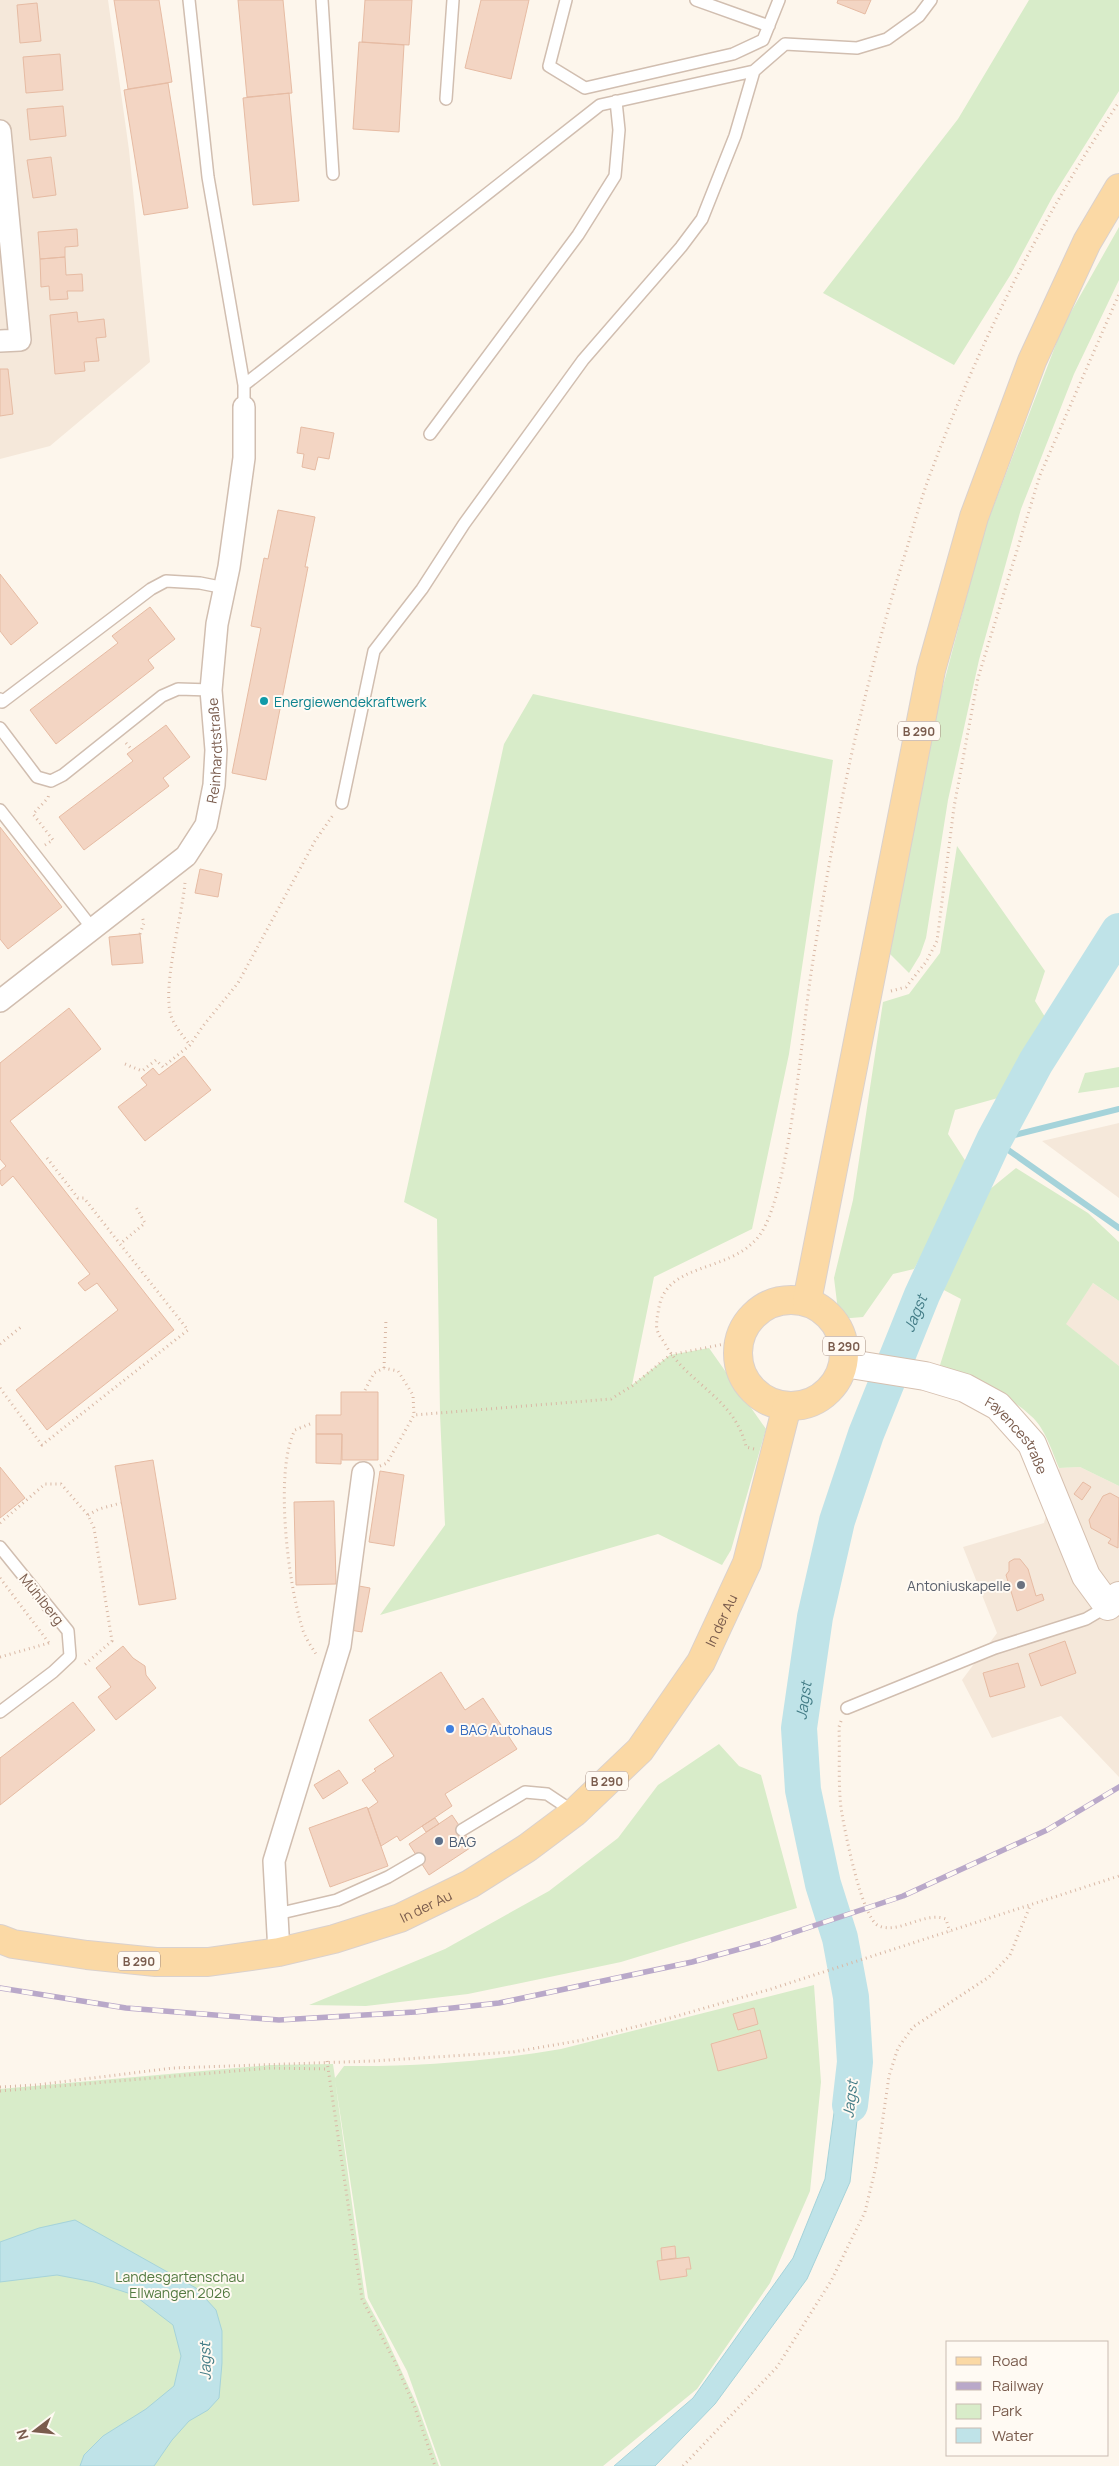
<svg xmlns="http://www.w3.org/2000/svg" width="1119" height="2466" font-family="Manrope,sans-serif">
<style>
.residential{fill:#f5e8da}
.green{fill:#d8ecc9}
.water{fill:#bfe3e8;stroke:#a5d3da}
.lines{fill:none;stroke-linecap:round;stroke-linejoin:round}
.stream{stroke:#a5d3da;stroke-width:6}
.river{stroke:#bfe3e8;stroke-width:36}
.building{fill:#f3d5c3;stroke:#e6bba3}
.service-casing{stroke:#d1beb0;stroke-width:14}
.minor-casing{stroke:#d1beb0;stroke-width:24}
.secondary-casing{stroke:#d6c0b0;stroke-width:30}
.primary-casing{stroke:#dad1cd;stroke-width:30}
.path{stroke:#d9b8a5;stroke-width:3;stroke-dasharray:1 4;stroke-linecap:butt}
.service{stroke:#fff;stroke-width:11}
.minor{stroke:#fff;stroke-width:21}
.secondary{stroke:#fff;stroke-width:28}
.primary{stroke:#fbd9a5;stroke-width:28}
.rail-casing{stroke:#b9a8c9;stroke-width:5.5}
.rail{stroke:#fffaf3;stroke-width:4;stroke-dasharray:11;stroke-linecap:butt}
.culture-dot{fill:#0f9aa8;stroke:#fffaf3;stroke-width:2}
.worship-dot{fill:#6b7280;stroke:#fffaf3;stroke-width:2}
.shop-dot{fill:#3f7fe0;stroke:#fffaf3;stroke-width:2}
.service-dot{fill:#5c6f8a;stroke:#fffaf3;stroke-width:2}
.labels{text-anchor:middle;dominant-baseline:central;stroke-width:4;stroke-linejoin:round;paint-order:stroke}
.shield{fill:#fffaf3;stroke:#a28b7f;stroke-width:1}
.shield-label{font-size:12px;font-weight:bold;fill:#7a5c4d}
.culture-label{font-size:14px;fill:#0d838f;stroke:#fffaf3;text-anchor:start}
.street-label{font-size:14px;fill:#7a5c4d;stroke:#fffaf3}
.worship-label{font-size:14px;fill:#5b616d;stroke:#fffaf3;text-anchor:end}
.shop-label{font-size:14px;fill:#366cbe;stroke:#fffaf3;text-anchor:start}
.service-label{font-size:14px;fill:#4e5e75;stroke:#fffaf3;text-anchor:start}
.park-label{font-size:14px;fill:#537a41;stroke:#fffaf3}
.water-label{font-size:15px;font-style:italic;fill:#437c86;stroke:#fffaf3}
</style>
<rect width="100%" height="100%" fill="#fdf6ec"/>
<path class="residential" d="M0 0H108L129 150 150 362 50 446 0 459Z
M1119 1123V1198L1042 1141Z
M1093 1283 1119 1301V1366L1065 1324Z
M1080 1467 1119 1486V1777L1061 1716 992 1738 962 1680 997 1633 963 1547 1044 1523 1059 1468Z"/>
<path class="green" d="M1029 0H1119V91L1053 196 1011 274 954 365 823 293 958 119Z
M1119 227V280L1074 374 1021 509 979 660 948 800 926 938 920 955 909 973 890 954 928 743 984 531 1063 326Z
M533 694 833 760 789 1054 752 1229 654 1277 632 1385 670 1355 709 1348 766 1429 731 1550 722 1565 658 1534 380 1615 445 1525 440 1414 437 1219 404 1202 504 744Z
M957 846 1045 971 1035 1001 1052 1028 998 1098 955 1110 948 1134 970 1168 914 1269 893 1274 863 1317 839 1319 834 1278 853 1200 883 1002 909 994 940 953Z
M1119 1067V1087L1078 1093 1085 1073Z
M1016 1168 1088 1213 1119 1242V1301L1093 1283 1066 1324 1119 1366V1486L1080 1467 1059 1468C1052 1451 1045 1428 1031 1416 1005 1392 972 1379 940 1365L961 1299 940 1288 984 1194Z
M719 1744 739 1766 761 1775 797 1908 621 1962 468 1994 366 2006 309 2005 445 1949 549 1891 618 1838 658 1785Z
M814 1985 821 2082 810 2191 770 2283 697 2389 603 2466H441L407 2371 368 2298 335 2080 365 2298 384 2333 418 2407 439 2466H0V2089L271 2065 333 2064 335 2078 344 2066C416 2067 490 2061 561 2049Z"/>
<path class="water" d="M865 2050 850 2182 807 2279 715 2404 655 2466H614L693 2398 793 2258 825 2179 841 2061Z
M75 2220 196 2288 216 2310 222 2331V2363L219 2398 208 2410 189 2421 172 2440 154 2466H80L84 2455 103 2436 146 2409 174 2386 181 2356 173 2325 134 2295 94 2282 57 2275 0 2282V2242L39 2228Z"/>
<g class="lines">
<path class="stream" d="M994 1140 1119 1228
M994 1140 1119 1109"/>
<path class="river" id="s1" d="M850 2105 855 2062 851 1997 840 1938 823 1884 803 1790 799 1728 815 1617 837 1521 866 1434 922 1295 994 1140 1036 1062 1119 931"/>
</g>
<path class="building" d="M114 0H159L172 82 128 89Z
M238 0H283L292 93 247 97Z
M365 0H412L409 45 362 42Z
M481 0H529L511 79 465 68Z
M838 0H871L865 14 837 3Z
M37 3 41 41 20 43 17 5Z
M359 42 404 45 399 132 353 129Z
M60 54 63 90 26 93 23 57Z
M168 83 188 208 144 215 124 90Z
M289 93 299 201 253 205 243 98Z
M63 106 66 136 30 140 27 109Z
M51 157 56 195 33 198 27 160Z
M77 229 78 246 65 247V257L40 259 38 232Z
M65 257 66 275 82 274 83 291H67L68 299 50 300 49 286 41 287 40 259Z
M77 312 78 322 104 319 106 337 96 338 99 361 84 362 85 371 55 374 50 315Z
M0 369H8L13 414 0 416Z
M301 427 334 433 329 459 318 457 315 470 302 467 304 454 297 453Z
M278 510 315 517 305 567H308L266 780 232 773 261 628 251 626 264 558 268 559Z
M0 574 38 623 11 645 0 631Z
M150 607 175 639 148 660 154 668 56 744 30 710 118 643 112 636Z
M166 725 190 757 163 778 169 786 84 850 59 817 133 761 127 754Z
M0 827 62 907 8 949 0 939Z
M200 869 222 874 218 897 195 893Z
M140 934 143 963 112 965 109 937Z
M69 1008 101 1049 10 1121 174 1330 47 1430 16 1390 118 1310 97 1283 85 1291 78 1283 90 1274 13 1176 2 1186 0 1183V1171L6 1166 0 1159V1063Z
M184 1056 211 1090 145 1141 118 1107 147 1085 141 1078 153 1068 159 1075Z
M341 1392H378V1460H342V1434H316V1415H341Z
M316 1434H342L341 1464 316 1463Z
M153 1460 176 1599 139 1605 115 1466Z
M0 1467 25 1498 0 1518Z
M380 1471 404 1475 394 1546 369 1542Z
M1083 1482 1091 1487 1082 1500 1074 1494Z
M1110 1493 1119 1498 1118 1548 1108 1543 1111 1539 1091 1528 1089 1520 1103 1496Z
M334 1501 336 1584 296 1585 294 1502Z
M1014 1559H1020L1028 1569 1036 1596 1042 1594 1044 1600 1017 1611 1006 1575 1009 1571V1562Z
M359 1586 370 1588 362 1632 350 1630Z
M1065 1641 1076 1673 1041 1686 1029 1654Z
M123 1646 133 1658 145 1666 146 1675 156 1688 116 1720 98 1697 111 1687 96 1668Z
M1018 1663 1025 1687 990 1697 983 1673Z
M441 1672 465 1710 483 1698 517 1749 445 1794 452 1806 400 1841 397 1836 381 1846 368 1809 378 1802 362 1780 376 1771 374 1769 394 1756 369 1720Z
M73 1702 95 1730 0 1805V1758Z
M339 1770 348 1783 323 1799 314 1785Z
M367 1807 388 1866 330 1887 309 1828Z
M452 1815 473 1846 429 1875 409 1844Z
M435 1818 439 1824 426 1832 422 1826Z
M754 2008 758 2024 738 2030 733 2014Z
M760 2030 767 2058 718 2071 711 2044Z
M675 2246 676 2258 662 2260 661 2248Z
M689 2257 691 2269H686L687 2276 660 2280 657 2261Z"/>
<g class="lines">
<g class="service-casing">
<path id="service" d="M189 0 208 177 244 385V407
M322 0 333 174
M566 0 549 66 585 88 733 54 763 40 779 0
M696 0 769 26
M446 99 453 0
M244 385 600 105 754 71
M430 434 578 235 615 176 619 130 616 101
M0 699 2 702 151 589 166 581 200 583 225 588
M0 728 37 777 51 781 63 775 162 696 178 689 211 690
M342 803 374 651 422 589 464 524 583 360 681 247 702 219 735 136 754 71 785 44 857 48 887 39 919 16 931 0
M0 810 92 928
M0 1547 68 1631 70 1656 53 1672 0 1712
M847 1708 995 1648 1086 1619 1108 1606
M462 1830 525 1792 547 1794 574 1812
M277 1914 337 1900 388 1877 419 1859"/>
</g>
<g class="minor-casing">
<g id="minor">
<path d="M0 131 20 340 0 341"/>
<path id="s2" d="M0 1001 186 856 206 825 214 785 216 750 211 690 217 624 229 567 244 458V407"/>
<path d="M279 1952 274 1861 340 1646 363 1473"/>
</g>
</g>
<g class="secondary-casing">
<g id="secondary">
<path id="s3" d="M844 1363 925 1376 965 1388 998 1406 1032 1444 1086 1576 1108 1606 1119 1596"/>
</g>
</g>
<g class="primary-casing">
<g id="primary">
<circle cx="791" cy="1353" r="53"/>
<path d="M807 1301 931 670 974 517 1032 361 1087 242 1119 188"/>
<path id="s4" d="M0 1939 13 1944 87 1955 156 1962H208L279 1952 334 1939 400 1918 470 1884 527 1848 575 1812 640 1750 701 1662 747 1563 787 1406"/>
</g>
</g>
<path class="path" d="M126 743 132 750
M45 845 53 840 33 814 48 798 49 794
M185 883C182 916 162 987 171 1016 175 1027 183 1036 190 1045
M140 934 144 923 142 916
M891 991 906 987 926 962 937 941 954 807 978 678 1040 475 1119 294
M125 1064 142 1071 156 1060 163 1067 190 1045 203 1026 238 983 315 841 333 815
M47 1158 78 1198H84L120 1244
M0 1344 21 1327
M384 1368 386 1319
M0 1388 42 1445 188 1330 120 1244 145 1223 136 1207
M365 1390 374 1373 384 1368 398 1371 413 1395 414 1415
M310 1424 295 1430C274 1470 288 1583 302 1627 304 1636 311 1646 316 1654
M754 1449 746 1447C735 1397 685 1383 664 1342 661 1338 658 1334 657 1329 656 1328 657 1315 658 1314 662 1260 729 1275 759 1236 778 1211 789 1138 794 1106 802 1053 806 1001 815 948 836 814 865 681 906 551 914 525 921 498 931 472 979 343 1042 217 1119 102
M380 1466 387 1463 414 1415 611 1399 632 1386 670 1355 739 1341
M88 1515 99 1509 121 1503
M0 1523 45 1484H61L88 1515 94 1528 112 1641 83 1666
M0 1578 49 1643
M0 1657 49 1643
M841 1721 839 1727C840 1754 838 1782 841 1808 844 1828 862 1920 879 1926 901 1934 924 1911 946 1919L950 1932
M327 2061 362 2299 396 2364 415 2408 435 2466
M0 2087 36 2085 173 2068 373 2061 513 2052 583 2040 670 2018 771 1989 1119 1876
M0 2091 271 2068 329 2069
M683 2466 777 2367 831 2281 865 2212 876 2166 889 2076 898 2048 913 2027 989 1977 1010 1955 1030 1906"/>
<use href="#service" class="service"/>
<use href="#minor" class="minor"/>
<use href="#secondary" class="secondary"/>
<use href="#primary" class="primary"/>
<g class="rail-casing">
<path id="rail" d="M0 1988 126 2008 279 2020 415 2012 499 2003 692 1962 765 1942 903 1896 1047 1830 1119 1787"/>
</g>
<use href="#rail" class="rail"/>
</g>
<circle class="culture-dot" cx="264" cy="701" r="5"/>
<circle class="worship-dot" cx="1021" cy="1585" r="5"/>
<circle class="shop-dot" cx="450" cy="1729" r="5"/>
<circle class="service-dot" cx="439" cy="1841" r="5"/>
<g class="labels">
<g class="shield">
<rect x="898" y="721.5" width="42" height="19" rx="4"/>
<rect x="823" y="1336.5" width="42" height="19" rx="4"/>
<rect x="586" y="1771.5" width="42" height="19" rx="4"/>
<rect x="118" y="1951.5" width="42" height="19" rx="4"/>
</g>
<g class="shield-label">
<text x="919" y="731">B 290</text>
<text x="844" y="1346">B 290</text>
<text x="607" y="1781">B 290</text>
<text x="139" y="1961">B 290</text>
</g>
<g class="culture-label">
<text x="274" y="701">Energiewendekraftwerk</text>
</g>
<g class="street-label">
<text stroke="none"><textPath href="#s2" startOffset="348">Reinhardtstraße</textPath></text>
<text stroke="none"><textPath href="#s3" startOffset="196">Fayencestraße</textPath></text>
<text transform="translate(42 1599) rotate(51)">Mühlberg</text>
<text stroke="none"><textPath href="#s4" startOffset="856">In der Au</textPath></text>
<text stroke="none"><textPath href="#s4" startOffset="436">In der Au</textPath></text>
</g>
<g class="worship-label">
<text x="1011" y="1585">Antoniuskapelle</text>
</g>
<g class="shop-label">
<text x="460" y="1729">BAG Autohaus</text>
</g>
<g class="service-label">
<text x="449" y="1841">BAG</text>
</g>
<g class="park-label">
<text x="180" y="2276">Landesgartenschau<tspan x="180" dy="16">Ellwangen 2026</tspan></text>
</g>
<g class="water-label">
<text stroke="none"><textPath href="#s1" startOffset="816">Jagst</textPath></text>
<text stroke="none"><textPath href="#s1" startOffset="411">Jagst</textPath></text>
<text transform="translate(850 2099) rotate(-83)">Jagst</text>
<text transform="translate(205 2361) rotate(-91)">Jagst</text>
</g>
</g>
<rect x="946" y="2341" width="162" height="115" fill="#fffaf3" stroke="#cabbb1"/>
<rect x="956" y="2357" width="25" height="8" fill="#fbd9a5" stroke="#cabbb1"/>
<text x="992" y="2366" font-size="15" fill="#7a5c4d">Road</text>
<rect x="956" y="2382" width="25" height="8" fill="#b9a8c9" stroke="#cabbb1"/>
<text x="992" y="2391" font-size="15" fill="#7a5c4d">Railway</text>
<rect x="956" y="2404" width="25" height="15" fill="#d8ecc9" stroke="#cabbb1"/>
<text x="992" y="2416" font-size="15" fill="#7a5c4d">Park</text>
<rect x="956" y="2428" width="25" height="15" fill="#bfe3e8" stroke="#cabbb1"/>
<text x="992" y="2441" font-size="15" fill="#7a5c4d">Water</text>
<g transform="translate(35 2431) rotate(254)" stroke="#fffaf3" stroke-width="4" paint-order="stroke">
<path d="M0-4L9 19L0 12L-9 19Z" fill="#7a5c4d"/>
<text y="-8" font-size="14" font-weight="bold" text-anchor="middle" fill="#7a5c4d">N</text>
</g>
</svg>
